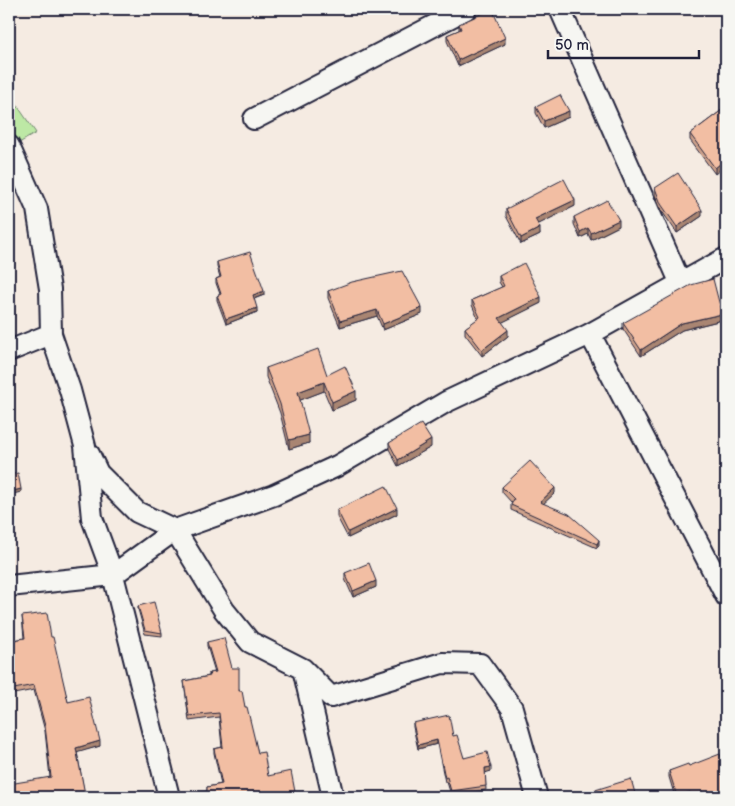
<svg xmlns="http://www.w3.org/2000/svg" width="735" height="806" font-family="'Balsamiq Sans',sans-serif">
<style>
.green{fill:#bde8a5;stroke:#708570}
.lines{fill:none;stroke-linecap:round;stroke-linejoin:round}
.minor-casing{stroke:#22223b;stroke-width:24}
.minor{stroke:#f6f6f2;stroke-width:20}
.wall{fill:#d0a38c;stroke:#22223b}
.shaded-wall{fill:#a98572;stroke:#22223b}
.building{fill:#f2bea3;stroke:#22223b}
</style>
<rect width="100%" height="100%" fill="#f5ebe2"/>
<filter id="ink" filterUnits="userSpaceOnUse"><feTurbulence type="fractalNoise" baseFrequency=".02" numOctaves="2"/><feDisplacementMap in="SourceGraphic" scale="10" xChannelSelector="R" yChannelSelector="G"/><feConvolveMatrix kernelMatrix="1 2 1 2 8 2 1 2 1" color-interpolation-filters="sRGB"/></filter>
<g filter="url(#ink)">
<path class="green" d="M9 85 10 95 36 133 9 149Z"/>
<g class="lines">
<g class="minor-casing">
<path id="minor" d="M560 9 680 282
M254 119 466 9
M9 146 37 209 50 289 51 334 70 390 85 446 92 518 113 575 169 797
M590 334 726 596
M9 351 51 334
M89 454 98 473 137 512 175 530 224 610 250 642 303 669 331 697 442 663 480 664 512 708 537 797
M9 586 113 575 175 530 274 495 337 466 446 402 590 334 726 258
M303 669 333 797"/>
</g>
<use href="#minor" class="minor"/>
</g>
<path class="wall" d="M459 24 505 44 458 66 447 41V35L459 30Z
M536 107 569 117 544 128 536 113Z
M726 107 715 174 690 140V134Z
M655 188 702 216 677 233 661 210 655 195Z
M575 206 538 224 540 235 521 244 506 216V209Z
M574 217 619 226 591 240 588 234 580 238 574 224Z
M217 262 264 295 254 299 257 312 226 324 217 300V296L220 294 216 283V279L220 277 217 267Z
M499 276 541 303 502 322 508 336 482 356 465 334V328L478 319 472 305V300L502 287 499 282Z
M328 291 422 314 383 330 377 316 340 327 328 298Z
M722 320 682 330 641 356 623 329V323Z
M266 368 327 375 356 400 332 410 324 391 300 400 309 443 289 449 280 413 266 377Z
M389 443 431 447 398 466 389 449Z
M502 487 555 493 543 503 599 545 597 548 511 510V505L512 503 502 492Z
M337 510 397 514 348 538 337 517Z
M345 573 376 587 353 597 345 579Z
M138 606 162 633V636L145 634 138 609Z
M22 616 51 637 68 702 100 746 77 752 85 797H9L50 777 45 731 34 690 9 695V641L24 638Z
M207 642 232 668 245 707 258 753 268 776 207 791V787L221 784 214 753V749L222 747 219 717 189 721 184 681 209 676V673L215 672 207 646Z
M413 723 453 736 464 758 491 771 485 772 486 790 451 795 447 782H445L437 744 418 749 413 727Z
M689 766 726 797H675L669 777V771Z"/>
<path class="shaded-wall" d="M505 38V44L458 66V60Z
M569 111V117L544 128V121Z
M726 159V165L715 174V168Z
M575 200V206L535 226V219Z
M702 210V216L677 233V227Z
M619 220V226L591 240V233Z
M540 228V235L521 244V238Z
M588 228V234L580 238V232Z
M264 291V295L253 299V295Z
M541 297V303L499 324V318Z
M257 308V312L226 324V319Z
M422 308V314L383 330V324Z
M377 310V316L340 327V321Z
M722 314V320L682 330 641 356V350L682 323Z
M508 330V336L482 356V350Z
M324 382V391L298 401V392Z
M356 391V400L332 410V402Z
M309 435V443L289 449V440Z
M431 440V447L398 466V460Z
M555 488V493L540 507V502Z
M21 489V492L9 495V492Z
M397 508V514L348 538V532Z
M599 540V545L597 548V544Z
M376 581V587L353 597V591Z
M437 740V744L418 749V745Z
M100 741V746L76 753V748Z
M491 767V771L485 773V768Z
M690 792V797H677V796Z"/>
<path class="building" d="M492 9 505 38 458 60 447 35 461 29 459 24Z
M560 95 569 111 544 121 536 107Z
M726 107V159L715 168 690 134Z
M678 173 702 210 677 227 661 204 655 188Z
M564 179 575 200 535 219 540 228 521 238 506 209Z
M607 200 619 220 591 233 588 228 580 232 574 217Z
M250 252 264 291 253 295 257 308 226 319 217 296 221 294 216 279 221 277 217 262Z
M524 263 541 297 499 318 508 330 482 350 465 328 480 317 472 300 504 286 499 276Z
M402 271 422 308 383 324 377 310 340 321 328 291 352 282Z
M713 279 722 314 682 323 641 350 623 323 691 285Z
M318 349 327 375 345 366 356 391 332 402 324 382 298 392 309 435 289 440 280 404 266 368Z
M421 424 431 440 398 460 389 443Z
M530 461 555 488 540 502 569 514 599 540 597 544 511 505 514 499 502 487Z
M18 473 21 489 9 492V475Z
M386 486 397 508 348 532 337 510Z
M369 563 376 581 353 591 345 573Z
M154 602 162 633 145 630 138 606Z
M47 613 51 637H53L68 702 89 697 100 741 76 748 85 794 69 797H9V784L51 777 45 726 34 685 9 690V641L25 638 22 616Z
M224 638 232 668H239V691H242L245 707H247L258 753 264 752 268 776 291 771 296 797H185V796L207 791V787L222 784 214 749 223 747 219 713 189 716 184 681 210 676 209 673 216 672 207 642Z
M449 715 453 736 457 735 464 758 487 752 491 767 485 768 486 786 451 791 447 777 445 778 437 740 418 745 413 723Z
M720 754 726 772V797H691L690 792 677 796 669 771 688 764 689 766Z
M631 779 636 797H594L592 791Z"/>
</g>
<rect width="735" height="806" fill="none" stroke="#f6f6f2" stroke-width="30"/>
<rect x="15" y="15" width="705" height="776" fill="none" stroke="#22223b" stroke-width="2" filter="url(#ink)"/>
<path d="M548 50v8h151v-8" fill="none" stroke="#22223b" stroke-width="2.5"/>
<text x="555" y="50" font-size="15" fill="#22223b" stroke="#f6f6f2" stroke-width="4" paint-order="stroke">50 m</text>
</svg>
